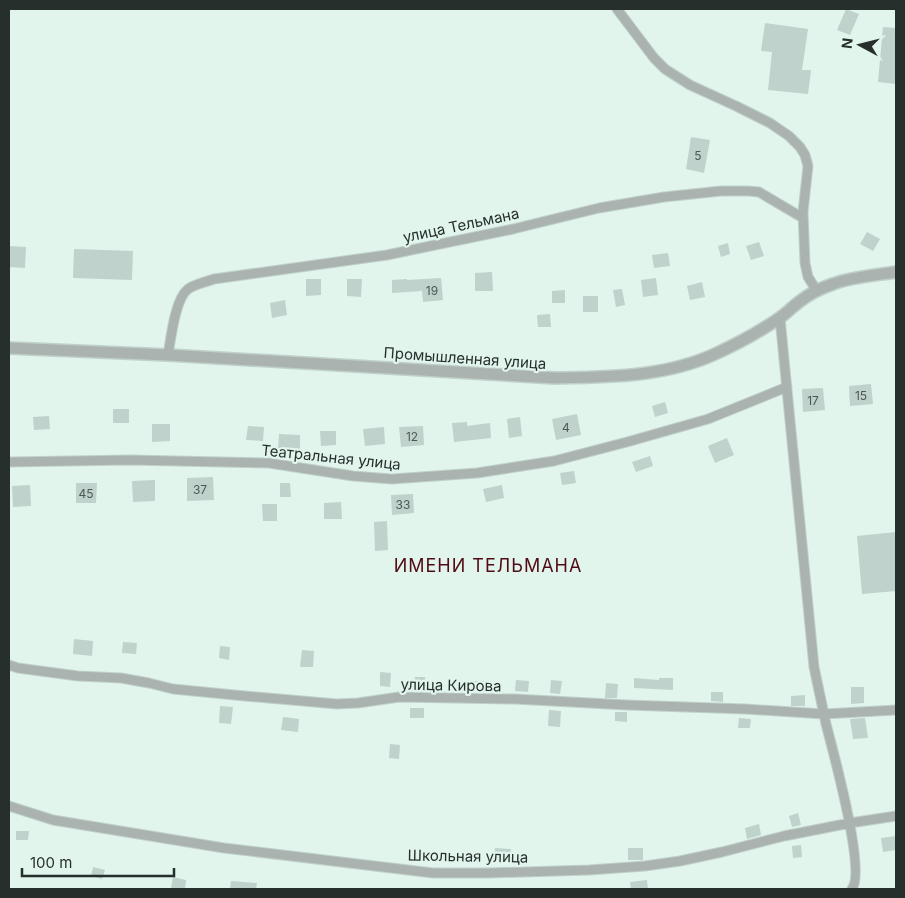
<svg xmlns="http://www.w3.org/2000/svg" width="905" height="898" font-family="Inter,sans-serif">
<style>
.building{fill:#bfd2cb}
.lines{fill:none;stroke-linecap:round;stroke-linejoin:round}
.minor-casing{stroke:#c0d1ca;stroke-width:11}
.tertiary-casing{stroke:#c0d1ca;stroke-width:14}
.minor{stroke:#abb3b0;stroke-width:9}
.tertiary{stroke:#abb3b0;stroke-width:11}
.labels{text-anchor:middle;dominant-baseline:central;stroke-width:4.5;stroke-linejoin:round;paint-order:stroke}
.number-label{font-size:12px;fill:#4d5854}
.street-label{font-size:15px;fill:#272f2c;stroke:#e1f5ed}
.quarter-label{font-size:18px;letter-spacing:1px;fill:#510b14;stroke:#e1f5ed}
</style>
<rect width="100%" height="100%" fill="#e1f5ed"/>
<path class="building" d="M846 9 859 14 850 35 837 30Z
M765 23 808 29 802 70H811L808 94 768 90 772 52 761 51Z
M883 27 896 28V84L878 82Z
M691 137 710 140 704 173 686 169Z
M867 232 880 239 873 251 860 244Z
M759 242 764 256 751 260 746 246Z
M728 243 730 254 721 257 718 246Z
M9 246 26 247 25 268 9 267Z
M74 249 133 251 132 280 73 278Z
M668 253 670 266 654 268 652 255Z
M492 272 493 291H475V273Z
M441 278 443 300 423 302 422 291 392 293V280L407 279V280Z
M656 278 658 295 643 297 641 280Z
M306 279H321V295L306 296Z
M347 279H362L361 297 347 296Z
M702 282 705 297 690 300 687 286Z
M622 289 625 305 616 307 613 290Z
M565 290V303H552V291Z
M583 296H598V312H583Z
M285 300 287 315 272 318 270 303Z
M550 314 551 327H538L537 315Z
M871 384 873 404 850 406 849 386Z
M823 388 825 410 803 412 802 389Z
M665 402 668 413 655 417 652 406Z
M113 409H129V423H113Z
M577 414 581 435 556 440 552 419Z
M49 416 50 429 34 430 33 417Z
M520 417 522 436 509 438 507 419Z
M467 422V426L490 423 491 438 454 442 452 423Z
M152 424H170V441L152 442Z
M248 426 264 427 263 441 246 440Z
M423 426 424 445 401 447 399 427Z
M384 427 385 444 365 446 363 429Z
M320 431H336V445L321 446Z
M279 434 300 435V449L278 448Z
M727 438 734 455 715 463 708 446Z
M650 456 653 466 636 472 632 462Z
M574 471 576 483 562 485 560 473Z
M213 477 214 500 187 501V478Z
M155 480V501L133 502 132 481Z
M76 483H97L96 503H76Z
M280 483H290L291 497H280Z
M30 485 31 506 13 507 12 486Z
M502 485 504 498 486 502 483 489Z
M413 494 414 513 392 515 391 495Z
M341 502 342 519H324V503Z
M262 504H277V521H263Z
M387 521 388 550 375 551 374 522Z
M896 532V591L862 594 857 536Z
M74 639 93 641 92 656 73 654Z
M123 642 137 643 136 654 122 653Z
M220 646 230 647 229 660 219 658Z
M302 650 314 651 313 667H300Z
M380 672 391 673 390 687 380 686Z
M415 677H425V691L414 690Z
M634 678 659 680V678H673V690L634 688Z
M516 680 529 681 528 692 515 691Z
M551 680 562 681 560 694 550 693Z
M472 681H485V691H472Z
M606 683 618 684 617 698H605Z
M851 687H864V703L851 704Z
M711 692H723V702L711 701Z
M805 695V706H791V696Z
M220 706 233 707 231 724 219 723Z
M410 708H424V718H410Z
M549 710 561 711 560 727 548 726Z
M615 712H627V722L615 721Z
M283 717 299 719 298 732 281 730Z
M739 718 751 719 750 728H738Z
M865 718 868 738 853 739 850 719Z
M390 744 400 745 399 759 389 758Z
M798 813 801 825 792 827 789 816Z
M759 824 761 835 747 839 745 828Z
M16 831H29L28 840H16Z
M896 836V850L883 852 881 838Z
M801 845 802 857 793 858 792 846Z
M495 848 511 849 510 862 494 860Z
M628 848H643V860H628Z
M93 867 105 870 102 879 91 876Z
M173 877 186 880 185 889 171 888Z
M647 880 648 889H631L630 882Z
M231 881 257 883 256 889H230Z"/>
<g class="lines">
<g class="minor-casing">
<path id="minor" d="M617 9 654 58 665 69 690 85 736 106 770 123 789 136 800 147 805 155 808 166 803 212 805 263 808 277 817 291
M780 318 814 667C818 686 822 705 826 724 833 751 866 871 852 889
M168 355C171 338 175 299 188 289 195 284 206 282 214 279L387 255 513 229 599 208 664 197 721 191H748L759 192 803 218
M9 462 130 460 269 463 353 476 392 479 477 473 554 461 627 442 708 419 787 387
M9 665 18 668 78 676 121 678 149 683 173 689 245 696 337 704 358 703 399 697 515 699 627 705 745 709 824 714 896 710
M9 806 53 820 224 848 433 873H488L589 870 645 866 680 861 722 852 784 836 850 823 896 816"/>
</g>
<g class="tertiary-casing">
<path id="tertiary" d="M9 348 168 355 555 378C609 377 665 377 715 354 737 344 759 332 778 319 786 314 792 307 799 302 809 294 821 288 833 284 850 277 877 275 896 272"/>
</g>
<use href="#minor" class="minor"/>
<use href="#tertiary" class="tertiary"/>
</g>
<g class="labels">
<g class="number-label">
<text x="698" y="155">5</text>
<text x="432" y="290">19</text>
<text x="861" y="395">15</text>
<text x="813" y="400">17</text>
<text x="566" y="427">4</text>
<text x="412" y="436">12</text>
<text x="200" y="489">37</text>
<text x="86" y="493">45</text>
<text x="403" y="504">33</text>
</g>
<g class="street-label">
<text transform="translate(461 225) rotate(-12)">улица Тельмана</text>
<text transform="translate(465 358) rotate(4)">Промышленная улица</text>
<text transform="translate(331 457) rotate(6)">Театральная улица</text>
<text transform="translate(451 685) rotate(1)">улица Кирова</text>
<text transform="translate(468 856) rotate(1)">Школьная улица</text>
</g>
<g class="quarter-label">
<text x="488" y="565">ИМЕНИ ТЕЛЬМАНА</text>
</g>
</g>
<rect width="905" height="898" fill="none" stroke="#272f2c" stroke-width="20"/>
<g transform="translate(860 45) rotate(277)" stroke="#e1f5ed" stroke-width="4" paint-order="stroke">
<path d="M0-4L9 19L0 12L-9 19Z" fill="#272f2c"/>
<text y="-8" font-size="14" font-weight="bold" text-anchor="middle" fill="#272f2c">N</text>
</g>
<path d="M22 868v8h152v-8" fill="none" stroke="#272f2c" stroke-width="2.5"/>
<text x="30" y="868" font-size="15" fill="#272f2c" stroke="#e1f5ed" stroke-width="4" paint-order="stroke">100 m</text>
</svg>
